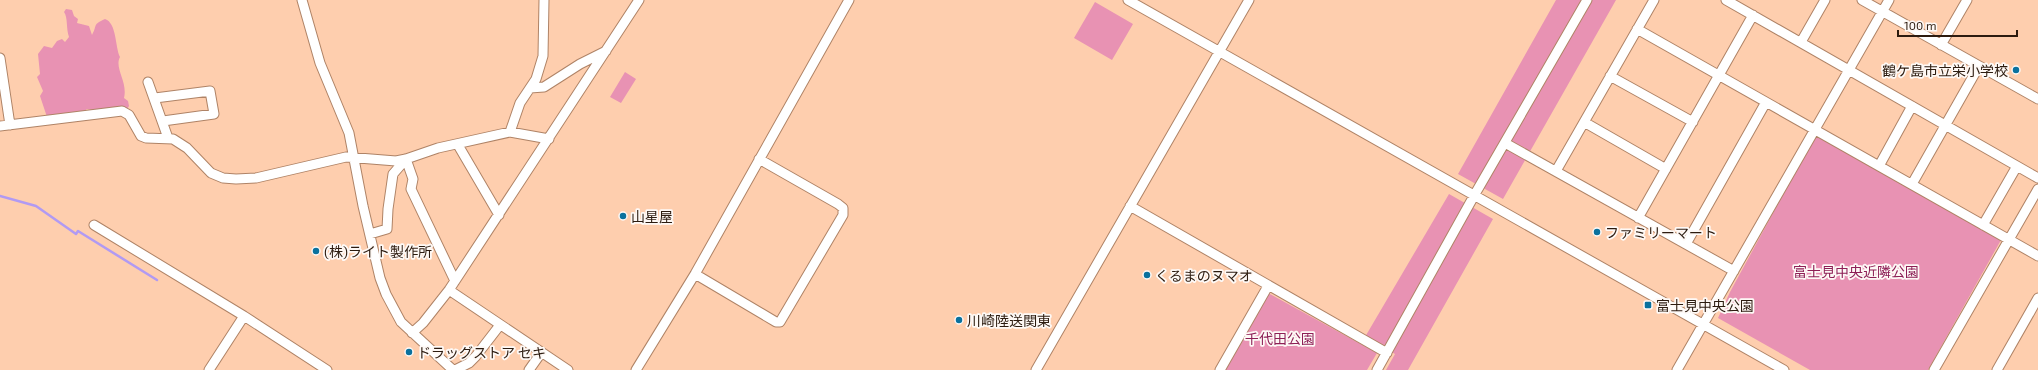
<svg xmlns="http://www.w3.org/2000/svg" width="2038" height="370" font-family="'Exo 2','Noto Sans JP',sans-serif">
<style>
.green{fill:#e892b3}
.lines{fill:none;stroke-linecap:round;stroke-linejoin:round}
.stream{stroke:#b19af3;stroke-width:2.5}
.minor-casing{stroke:#af8366;stroke-width:11}
.minor{stroke:#fff;stroke-width:9}
.poi-dot{fill:#0a719e;stroke:#fef9f6;stroke-width:1.5}
.labels{text-anchor:middle;dominant-baseline:central;stroke-width:3.5;stroke-linejoin:round;paint-order:stroke}
.poi-label{font-size:14px;fill:#2c1b0f;stroke:#fef9f6;text-anchor:start}
.park-label{font-size:14px;fill:#8d1f56;stroke:#fef9f6}
</style>
<rect width="100%" height="100%" fill="#feceae"/>
<path class="green" d="M1556 0H1616L1503 199 1458 174Z
M1095 2 1133 24 1112 60 1074 38Z
M66 9 72 10 74 16 78 19 77 23 89 26 92 35C98 24 92 25 105 19 117 23 115 47 120 57 114 68 128 82 124 98L128 101 129 106 126 111C121 110 115 108 110 108 99 108 99 112 87 109L80 114 47 117 40 96 43 91 37 77 40 74 38 54 44 46 52 48 57 41 62 39 65 42 69 37C66 29 68 17 64 12Z
M625 72 636 79 621 103 610 97Z
M1816 134 2001 240 1928 370H1810L1718 318 1730 292Z
M1449 194 1493 219 1408 370H1386L1395 354 1365 337Z
M1268 293 1377 353 1367 370H1224Z"/>
<g class="lines">
<path class="stream" d="M0 196 36 206 76 234 78 231 157 280"/>
<g class="minor-casing">
<path id="minor" d="M302 0 320 63 349 133 363 206 380 278 386 294 401 322 453 370
M1128 0 1784 370
M1726 0 2038 178
M1862 0 2038 99
M1637 29 2038 256
M1801 42 1825 0
M1941 45 1967 0
M0 58 10 125
M1610 76 1693 122
M148 82 168 138
M530 88 544 87 580 64 606 51
M155 98 210 91 214 114 163 121
M1584 122 1666 169
M0 126 122 111 129 115 141 136 146 138 173 139 187 148 211 173 223 178 236 179 256 178 346 157 396 161 406 159 438 148 510 132 549 139
M510 132 520 103 536 79 543 56 544 0
M1505 143 1734 271
M458 145 499 215
M406 159 413 179 411 189 455 281
M1879 166 1912 106
M1556 171 1654 0
M1912 184 1979 66
M1130 206 1387 353
M1638 218 1753 15
M94 225 244 316 327 370
M1983 225 2017 166
M370 234 387 229 388 209 393 174 406 159
M1686 244 1766 102
M695 274 776 322H780L843 215V208L838 204 759 159
M449 290 568 370
M412 333 423 323 449 290 639 0
M209 370 244 316
M455 370 469 363 476 356 500 325
M529 370 541 353
M636 370 695 274 849 0
M1036 370 1249 0
M1220 370 1268 286
M1377 370 1475 194 1587 0
M1677 370 1889 0
M1934 370 2038 189
M1997 370 2038 298"/>
</g>
<use href="#minor" class="minor"/>
</g>
<g class="poi-dot">
<circle cx="2016" cy="70" r="4"/>
<circle cx="623" cy="216" r="4"/>
<circle cx="1597" cy="232" r="4"/>
<circle cx="316" cy="251" r="4"/>
<circle cx="1147" cy="275" r="4"/>
<rect x="1644" y="301" width="8" height="8" rx="2"/>
<circle cx="959" cy="320" r="4"/>
<circle cx="409" cy="352" r="4"/>
</g>
<g class="labels">
<g class="poi-label">
<text x="2008" y="70" text-anchor="end">鶴ケ島市立栄小学校</text>
<text x="631" y="216">山星屋</text>
<text x="1605" y="232">ファミリーマート</text>
<text x="324" y="251">(株)ライト製作所</text>
<text x="1155" y="275">くるまのヌマオ</text>
<text x="1656" y="305">富士見中央公園</text>
<text x="967" y="320">川崎陸送関東</text>
<text x="417" y="352">ドラッグストア セキ</text>
</g>
<g class="park-label">
<text x="1856" y="271">富士見中央近隣公園</text>
<text x="1280" y="338">千代田公園</text>
</g>
</g>
<path d="M1898 30v6h119v-6" fill="none" stroke="#2c1b0f" stroke-width="2"/>
<text x="1904" y="30" font-size="12" fill="#2c1b0f" stroke="#fef9f6" stroke-width="3" paint-order="stroke">100 m</text>
</svg>
